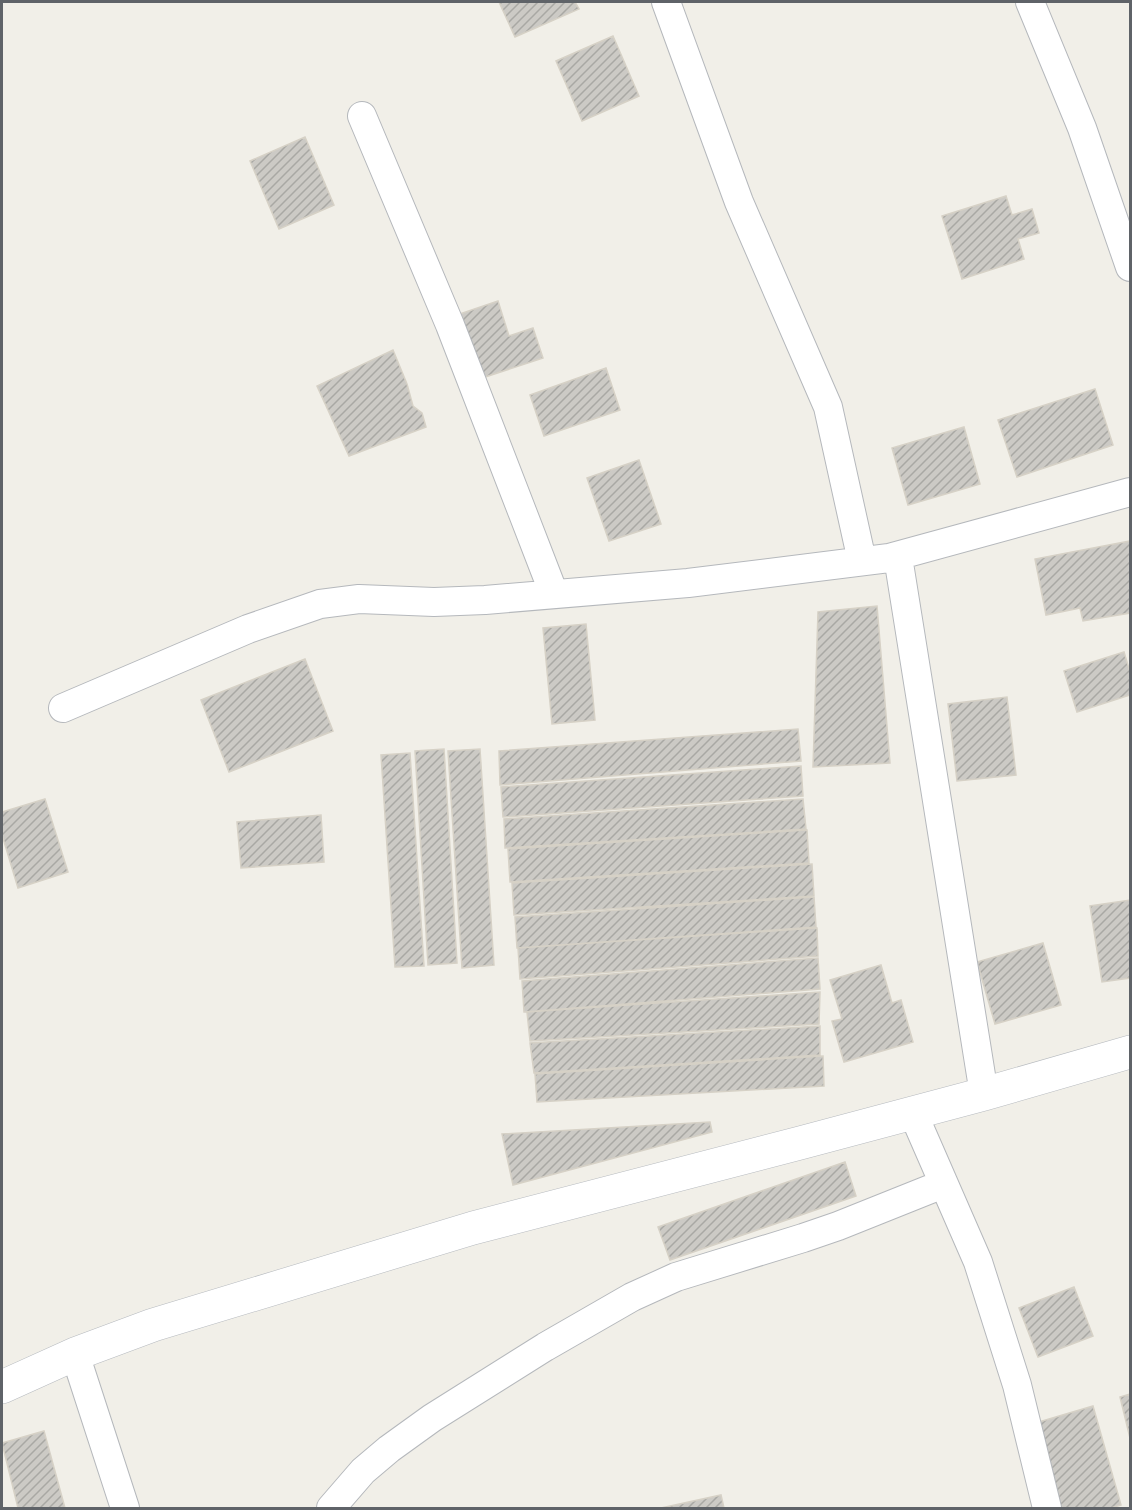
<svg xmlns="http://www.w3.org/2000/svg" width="1132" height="1510" font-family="Rubik,sans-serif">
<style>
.building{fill:url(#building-hatch);stroke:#d6d1c6;stroke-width:1.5}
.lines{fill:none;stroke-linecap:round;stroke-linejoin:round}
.minor-casing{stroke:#b5b8bc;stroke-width:30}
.secondary-casing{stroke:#b6babf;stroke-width:34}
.minor{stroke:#fff;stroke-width:28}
.secondary{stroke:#fff;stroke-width:33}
</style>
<defs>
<pattern id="building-hatch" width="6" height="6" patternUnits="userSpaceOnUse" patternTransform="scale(1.5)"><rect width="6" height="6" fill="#cccac5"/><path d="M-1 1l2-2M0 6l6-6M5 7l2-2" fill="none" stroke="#a9a8a4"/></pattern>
</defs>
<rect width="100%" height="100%" fill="#f1efe8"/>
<path class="building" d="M499 2H575L579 9 515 37Z
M613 36 639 96 582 121 556 61Z
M305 137 334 205 279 229 250 161Z
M1006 196 1012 215 1032 209 1039 233 1018 239 1024 259 962 279 942 216Z
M498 301 509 336 533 328 543 358 473 381 451 317Z
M393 350 407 384 413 406 422 413 426 427 349 456 317 386Z
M606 368 620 410 544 436 530 395Z
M1095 389 1113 445 1017 477 998 420Z
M964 427 980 484 908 505 892 448Z
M639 460 661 524 609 541 587 478Z
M1130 541V613L1083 621 1080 608 1046 615 1035 559Z
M877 606 890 763 813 767 818 612Z
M586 624 595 720 552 724 543 628Z
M1124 652 1130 672V695L1077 712 1064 671Z
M305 659 333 731 229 772 201 700Z
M1007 697 1016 775 957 781 948 704Z
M798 729 801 761 500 785 499 751Z
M444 749 457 963 428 965 415 751Z
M480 749 494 965 462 968 448 751Z
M410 753 424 966 395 967 381 755Z
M801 766 803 796 503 817 501 787Z
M45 799 68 872 18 888 2 835V812Z
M803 799 806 829 505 848 504 819Z
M321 815 324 862 241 868 237 822Z
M807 830 809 863 510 882 508 849Z
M812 864 814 896 514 915 512 883Z
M814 897 816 927 517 948 515 917Z
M1130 900V978L1102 982 1090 906Z
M817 928 818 956 520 979 518 948Z
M1043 943 1061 1005 995 1024 977 962Z
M818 958 820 989 524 1012 522 981Z
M881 965 892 1003 901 1000 913 1042 844 1062 832 1021 842 1019 830 980Z
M820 992 819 1024 530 1041 527 1012Z
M820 1026V1055L534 1073 530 1043Z
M823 1056 824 1086 537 1102 535 1074Z
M710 1122 712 1132 513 1185 502 1134Z
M845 1162 856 1196 670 1260 658 1227Z
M1074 1287 1093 1336 1038 1357 1019 1308Z
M1130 1394V1438L1120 1397Z
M1093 1406 1121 1505 1111 1508H1056L1032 1424Z
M44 1431 65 1508H18L2 1443Z
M721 1495 724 1508H661Z"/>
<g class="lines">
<g class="minor-casing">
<path id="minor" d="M666 2 739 202 828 407 862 561
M1030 2 1082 128 1130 267
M362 116 450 325 554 594
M898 557 984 1094
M63 708 248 629 320 604 359 599 434 602 485 600 688 583 889 558 1130 492
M913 1113 978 1262 1017 1385 1047 1508
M75 1354 125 1508
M331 1508 363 1471 389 1449 432 1418 545 1347 632 1297 676 1277 803 1238 838 1226 943 1184"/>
</g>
<g class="secondary-casing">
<path id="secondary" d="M2 1387 75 1354 153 1325 473 1228 800 1143 984 1094 1130 1052"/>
</g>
<use href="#minor" class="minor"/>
<use href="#secondary" class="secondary"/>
</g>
<rect width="1132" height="1510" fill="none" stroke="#5f6368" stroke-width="6"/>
</svg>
